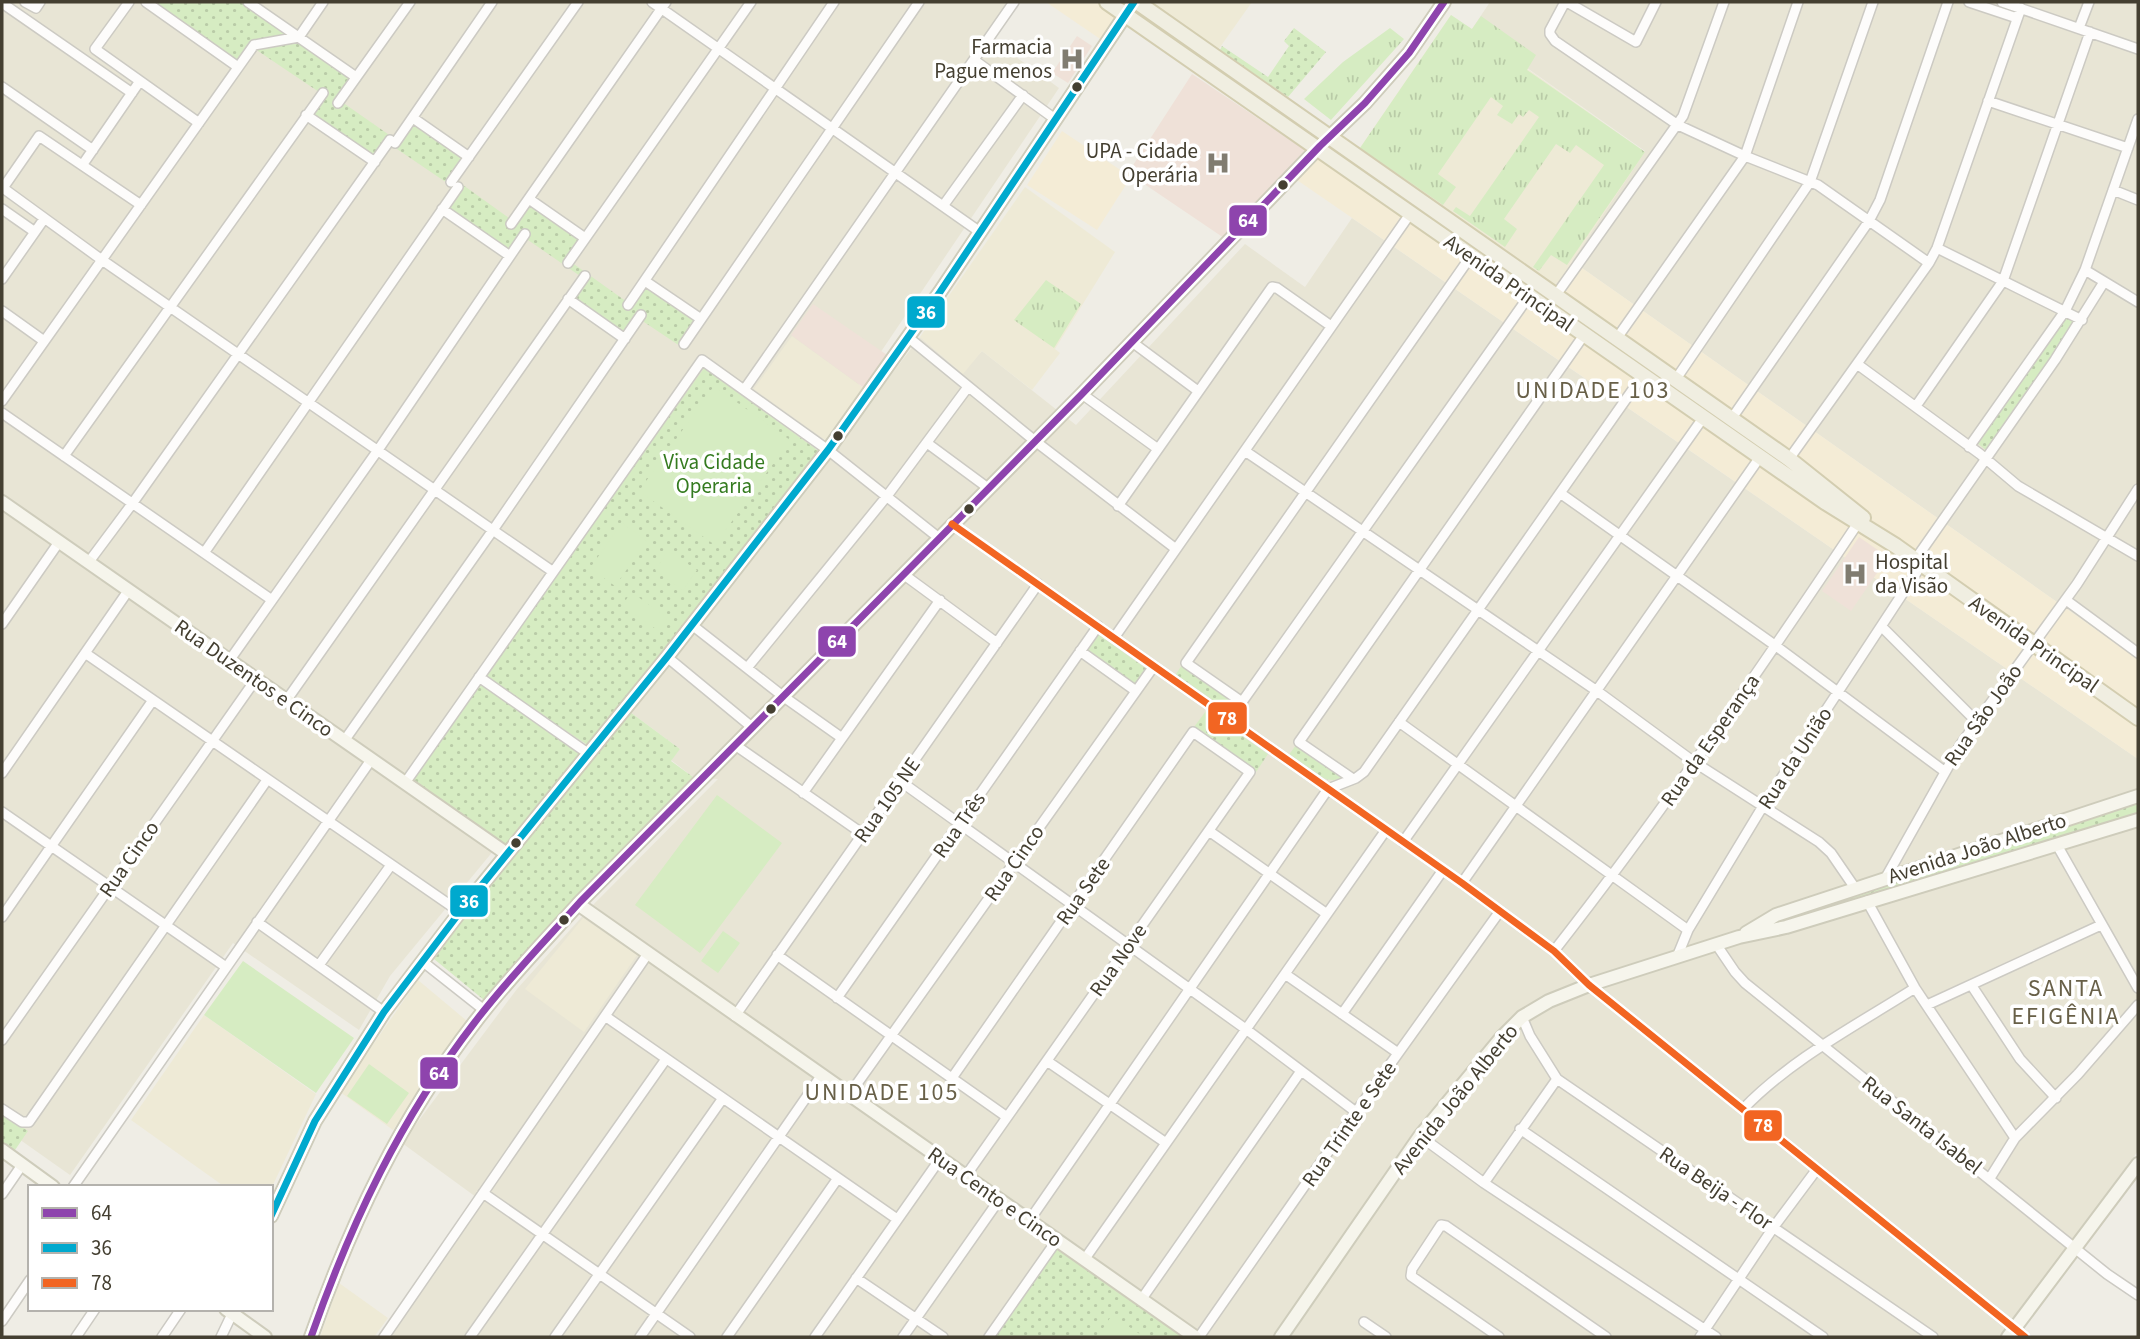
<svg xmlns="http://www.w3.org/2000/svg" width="2140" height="1339" font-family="'Source Sans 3',sans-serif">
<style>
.residential{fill:#e8e5d5}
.commercial{fill:#f4ecd6}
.education{fill:#eeead6}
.medical{fill:#efe1d8}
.grass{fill:url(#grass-tufts)}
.park{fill:url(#park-dots)}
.pitch{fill:#d6ecc2}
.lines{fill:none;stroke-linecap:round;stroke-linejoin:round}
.street-casing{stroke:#cccac3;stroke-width:12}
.secondary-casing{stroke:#ceccbb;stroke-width:16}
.primary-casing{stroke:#d3cdb0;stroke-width:18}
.street{stroke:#fdfcfb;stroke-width:9}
.secondary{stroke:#f6f5ec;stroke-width:12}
.primary{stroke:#f0eee1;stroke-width:14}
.bus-1-casing{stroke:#fff;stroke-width:12}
.bus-2-casing{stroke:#fff;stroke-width:12}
.bus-3-casing{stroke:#fff;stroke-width:12}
.bus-1{stroke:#8e44ad;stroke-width:7}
.bus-2{stroke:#00a9ce;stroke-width:7}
.bus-3{stroke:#f26522;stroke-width:7}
.bus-dot{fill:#443f31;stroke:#fff;stroke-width:2.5}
.labels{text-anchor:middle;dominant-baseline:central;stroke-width:7;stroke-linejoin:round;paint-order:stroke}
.poi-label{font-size:21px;fill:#443f31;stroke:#fff;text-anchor:end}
.street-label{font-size:21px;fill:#443f31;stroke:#fff}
.park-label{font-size:21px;fill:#357b20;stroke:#fff}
.quarter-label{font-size:24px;letter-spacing:2px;fill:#686048;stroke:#fff}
.line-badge{stroke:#fff;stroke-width:2.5}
.badge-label{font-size:19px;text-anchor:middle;font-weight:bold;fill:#fff}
</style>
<defs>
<pattern id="grass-tufts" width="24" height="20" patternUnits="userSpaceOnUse" patternTransform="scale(1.75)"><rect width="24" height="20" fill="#d6ecc2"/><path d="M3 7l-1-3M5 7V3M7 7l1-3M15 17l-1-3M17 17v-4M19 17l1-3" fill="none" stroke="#b9cba7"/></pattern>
<pattern id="park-dots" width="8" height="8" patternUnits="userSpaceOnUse" patternTransform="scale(1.75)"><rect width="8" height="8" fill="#d6ecc2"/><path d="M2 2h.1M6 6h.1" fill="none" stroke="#b9cba7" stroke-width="1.8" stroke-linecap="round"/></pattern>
</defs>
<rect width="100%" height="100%" fill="#efede5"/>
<path class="residential" d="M2 2H1003L1011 8 991 39 1059 88 820 442 494 850 390 976 359 1030 233 943 70 1175 2 1127Z
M1490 2H2138V659L1572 261 1645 151 1472 29Z
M1352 218 2138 759V1151L2000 1337H386L476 1197 402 1143 517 989 587 911 718 779 693 777 671 760 680 749 630 712 702 623 920 337 962 373 982 351 1076 425 1245 244 1305 287Z"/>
<path class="commercial" d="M1046 2H1147L1478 229 1555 284 1572 261 2138 659V759L1297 180 1316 156 1127 20 1109 45Z
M1062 131 1131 177 1097 230 1027 185Z"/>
<path class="education" d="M1151 2H1252L1218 50Z
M1451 15 1645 152 1556 285 1360 148Z
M1025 187 1115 252 1055 349 1060 353 1032 390 982 351 963 374 920 337Z
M792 336 865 389 828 442 754 389Z
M583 918 637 955 584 1032 525 989Z
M418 980 467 1021 393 1130 340 1092Z
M204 1015 316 1094 271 1189V1187H225L131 1120Z
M339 1283 388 1318 374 1337H320Z"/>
<path class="medical" d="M1077 36 1092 46 1068 83 1052 73Z
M1192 74 1311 154 1224 238 1128 173Z
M813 304 887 355 864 388 791 335Z
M1859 537 1888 557 1851 611 1822 591Z"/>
<path class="grass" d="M1144 13 1311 131 1307 136 1140 19Z
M1451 15 1472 29 1481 16 1536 55 1527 70 1645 152 1567 265 1551 255 1539 271 1533 267 1604 165 1576 145 1570 153 1556 144 1504 219 1517 229 1505 247 1453 211 1456 207 1470 216 1539 117 1529 110 1523 117 1519 114 1512 124 1497 115 1503 106 1491 97 1438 174 1456 187 1443 205 1360 148Z
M1390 28 1404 39 1331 120 1304 99 1343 62Z
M1046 280 1081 304 1054 348 1014 320Z"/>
<path class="park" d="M149 2H240L287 35 250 43 236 62Z
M1294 28 1326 52 1288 97 1220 50 1222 46 1268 77 1289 46 1284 41Z
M295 41 355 82 342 102 395 139 408 121 468 162 456 180 509 218 522 200 583 243 571 262 627 302 641 282 703 325 686 350 641 320 629 337 571 297 583 278 528 240 516 256 441 205 453 187 391 145 378 162 306 111 319 92 255 49Z
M2066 316 2076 321 1986 450 1977 443Z
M704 368 820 452 589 746 483 676Z
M1097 633 1148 670 1136 687 1085 650Z
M1182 665 1242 708 1234 720 1174 677Z
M480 682 581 754 504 849 410 782Z
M1206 711 1268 754 1256 772 1194 727Z
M630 712 680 749 671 761 693 777 559 915 484 1000 434 959 511 857Z
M1296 745 1343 778C1322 786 1305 767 1288 756Z
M2138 801V815L1754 932 1779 918Z
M2 1113 28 1131 13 1153 2 1145Z
M1057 1249 1183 1337H993Z"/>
<path class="pitch" d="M714 386 790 440 715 545 639 491Z
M622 523 647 541 615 586 590 568Z
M668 551 697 570 683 590 655 570Z
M631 592 668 618 659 631 622 606Z
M717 795 782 843 700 953 635 905Z
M723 931 740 943 718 973 701 961Z
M243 961 354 1038 316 1093 204 1015Z
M369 1064 409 1093 387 1124 347 1096Z
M1112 1315 1144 1337H1097Z"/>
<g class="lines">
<g class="street-casing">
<path id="street" d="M25 2 36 8 40 2
M129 2 95 49 199 123
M146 2 238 67
M248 2 356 77
M652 2 980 232
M1565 2 1550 30V34L1555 41 1678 125 1745 156 1818 185 1929 263
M1567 2 1636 42 1656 2
M1969 2 2017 18
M2002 2 2138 49
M2 3 132 93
M2079 28 2089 2
M974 60 1055 119
M2 87 93 150
M1988 101 2128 148
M338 103 410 2
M306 115 375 162
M413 118 469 157
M395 143 492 2
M83 164 140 81
M451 182 578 2
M2113 190 2138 200
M529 199 585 238
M141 205 39 136 3 188 102 260 552 571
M943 206 1023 95
M2 209 35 232
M442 209 510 256
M511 224 666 2
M1937 248 2082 320
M1471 256 1186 663 1242 702 1529 296
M568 263 751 2
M2085 270 2138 302
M2 279 44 219
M645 281 701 319
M1556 295 1683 116 1724 2
M568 299 625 339
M628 305 834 2
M2 311 44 341
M909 338 1035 441 1176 549
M1617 338 1745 156 1798 2
M1132 342 1198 391
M684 344 919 2
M1857 364 1980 454 2018 486 2138 556
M1676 379 1810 182 1873 2
M744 390 1014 2
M1082 394 1158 449
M2 401 254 45 299 37 323 2
M1916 406 2003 281 2090 32
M2 413 272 600
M1732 418 1869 221 1880 200 1948 2
M927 443 988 488
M1969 447 2065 311 2085 270 2138 119
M1245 451 1597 691 1694 762 1819 842 1831 853 1855 888
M64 456 323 93
M1789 459 1929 263 1937 248 2021 8
M1560 493 1776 646 1944 771
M1118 506 1272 287 1277 288 1331 326
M952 524 1462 883 1554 951 1589 985 2025 1337
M204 553 458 187
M1915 560 2055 360 2104 282
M88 563 132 504 390 140
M903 574 997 643
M2066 600 2138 653
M2 624 59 542
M692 625 784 697 842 738
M1882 627 1976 721
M1114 638 1410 214
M1080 651 1136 691
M85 653 460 912
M667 657 753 728
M229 661 378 450 525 234
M747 668 887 496 968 387
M479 677 589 754
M286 701 585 276
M1399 722 1688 930
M344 741 493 530 641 315
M735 745 863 834
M2 773 128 591
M1353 779 1299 742 1584 335
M900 781 1247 1030 1356 1112
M405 783 702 360 828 450 939 538
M803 793 940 600
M2 812 226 967
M1209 831 1327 914
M1403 842 1703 418
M2057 845 2138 988
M1885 879 1961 744 2077 584 2138 489
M1462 883 1760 457
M1867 901 1915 988 2015 1138
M2 917 153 700
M257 922 384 1012
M1716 944 1735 972 1745 983 2107 1274 2138 1295
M1554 951C1662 813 1761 668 1858 523
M777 955 1007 1117
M1677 957 1688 930 1763 806 1922 564
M422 961 484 1010
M319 965 391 865
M1285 974 1398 1053
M1972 986 2020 1059 2056 1098
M837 998 1098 626
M1927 1005 2101 925
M1342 1014 1443 870
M605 1016 897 1219
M735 1016 1038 584
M1522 1017 1530 1036 1557 1079 1933 1337
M2 1040 256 679
M1047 1061 1166 1143
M952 1078 1193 732 1250 772 965 1177
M849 1095 1154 666
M2 1109 22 1122H29L267 780
M1743 1109C1791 1059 1857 1025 1915 988
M1520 1129 1823 1337
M1420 1136 1484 1183 1716 1337
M1990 1178 2015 1138 2078 1074 2138 1005
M1484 1183 1557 1079
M73 1187 371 760
M483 1193 690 1337
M2 1194 22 1165
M1029 1221 1328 789 1356 778 1364 772 1643 375
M1084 1260 1386 830
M856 1278 943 1337
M1141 1300 1301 1071
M2 1321 30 1280
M1364 1322 1386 1337
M76 1337 95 1309
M162 1337 181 1309
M221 1337 232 1314
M384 1337 647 955
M470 1337 666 1059
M555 1337 723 1098
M640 1337 821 1076
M727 1337 838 1178
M815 1337 940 1159
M903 1337 999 1200
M989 1337 1057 1240
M1199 1337 1356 1112 1500 911
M1499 1337 1411 1276 1412 1269 1441 1225 1446 1226 1606 1337
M1700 1337 1773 1228 1817 1169"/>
</g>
<g class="secondary-casing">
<path id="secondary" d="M2 502 507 854
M578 904 1195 1337
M1746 933 1776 915 2138 796
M2 1150 53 1187
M271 1216 315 1121 384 1012 460 912 667 657 828 450 940 292 1134 2
M226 1309 265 1337
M311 1337C351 1223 400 1119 475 1022 507 980 544 942 580 902L1082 394 1320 146 1365 103 1409 53 1444 2
M1281 1337 1420 1136 1501 1038 1522 1017 1549 1001 1589 985 1739 937 1786 927 2138 820
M2008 1337 2138 1164"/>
</g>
<g class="primary-casing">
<path id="primary" d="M1107 2 1825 502 1896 546 2138 718
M1137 2 1789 459 1863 518"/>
</g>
<use href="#street" class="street"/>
<use href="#secondary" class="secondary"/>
<use href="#primary" class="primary"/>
<g class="bus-1-casing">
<path id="bus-1" d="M311 1337C351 1223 400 1119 475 1022 507 980 544 942 580 902L1082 394 1320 146 1365 103 1409 53 1444 2"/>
</g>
<g class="bus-2-casing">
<path id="bus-2" d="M271 1216 315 1121 384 1012 460 912 667 657 828 450 940 292 1134 2"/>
</g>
<g class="bus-3-casing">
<path id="bus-3" d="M952 524 1462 883 1554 951 1589 985 2025 1337"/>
</g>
<use href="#bus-1" class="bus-1"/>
<use href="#bus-2" class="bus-2"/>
<use href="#bus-3" class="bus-3"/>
</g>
<defs>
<g id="hospital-bare" transform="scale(1.89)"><path d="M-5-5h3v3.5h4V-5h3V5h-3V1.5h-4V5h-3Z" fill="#807c70" stroke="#fff" stroke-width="2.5" paint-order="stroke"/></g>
</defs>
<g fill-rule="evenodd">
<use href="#hospital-bare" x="1072" y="59"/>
<use href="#hospital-bare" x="1218" y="163"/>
<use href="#hospital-bare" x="1855" y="574"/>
</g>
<g class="bus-dot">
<circle cx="1077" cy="87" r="6"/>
<circle cx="1283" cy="185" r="6"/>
<circle cx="838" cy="436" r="6"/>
<circle cx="969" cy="509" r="6"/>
<circle cx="771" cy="709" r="6"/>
<circle cx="516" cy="843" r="6"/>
<circle cx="564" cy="920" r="6"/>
</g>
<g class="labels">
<g class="poi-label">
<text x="1052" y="47">Farmacia<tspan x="1052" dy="24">Pague menos</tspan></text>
<text x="1198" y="151">UPA - Cidade<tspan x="1198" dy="24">Operária</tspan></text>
<text x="1875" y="562" text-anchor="start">Hospital<tspan x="1875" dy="24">da Visão</tspan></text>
</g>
<g class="street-label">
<text transform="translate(1509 283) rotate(35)">Avenida Principal</text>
<text transform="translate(2034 644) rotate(35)">Avenida Principal</text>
<text transform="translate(254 678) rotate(35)">Rua Duzentos e Cinco</text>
<text transform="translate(1983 715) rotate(-55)">Rua São João</text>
<text transform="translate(1710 740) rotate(-55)">Rua da Esperança</text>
<text transform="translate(1795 758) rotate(-57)">Rua da União</text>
<text transform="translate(887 800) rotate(-55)">Rua 105 NE</text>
<text transform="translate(959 825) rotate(-55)">Rua Três</text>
<text transform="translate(1977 848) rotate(-18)">Avenida João Alberto</text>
<text transform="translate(129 859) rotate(-55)">Rua Cinco</text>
<text transform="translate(1014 863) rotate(-55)">Rua Cinco</text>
<text transform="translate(1083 891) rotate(-55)">Rua Sete</text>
<text transform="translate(1118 960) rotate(-55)">Rua Nove</text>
<text transform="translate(1455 1099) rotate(-51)">Avenida João Alberto</text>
<text transform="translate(1349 1124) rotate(-55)">Rua Trinte e Sete</text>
<text transform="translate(1922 1125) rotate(38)">Rua Santa Isabel</text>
<text transform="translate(1716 1188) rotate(34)">Rua Beija - Flor</text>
<text transform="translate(995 1197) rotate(35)">Rua Cento e Cinco</text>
</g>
<g class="park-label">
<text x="714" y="462">Viva Cidade<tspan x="714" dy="24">Operaria</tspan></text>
</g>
<g class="quarter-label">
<text x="1593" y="390">UNIDADE 103</text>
<text x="2066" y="988">SANTA<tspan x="2066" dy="28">EFIGÊNIA</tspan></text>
<text x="882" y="1092">UNIDADE 105</text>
</g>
</g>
<g class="line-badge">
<rect x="1228" y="204" width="40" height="33" rx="7" fill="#8e44ad"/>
<rect x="906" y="295" width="40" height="34" rx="7" fill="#00a9ce"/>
<rect x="817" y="625" width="40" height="33" rx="7" fill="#8e44ad"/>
<rect x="1207" y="701" width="41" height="34" rx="7" fill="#f26522"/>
<rect x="449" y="884" width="40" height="34" rx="7" fill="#00a9ce"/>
<rect x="419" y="1056" width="40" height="34" rx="7" fill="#8e44ad"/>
<rect x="1743" y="1109" width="40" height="33" rx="7" fill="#f26522"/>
</g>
<g class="badge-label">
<text x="1248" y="227">64</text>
<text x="926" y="319">36</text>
<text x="837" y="648">64</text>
<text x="1227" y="725">78</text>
<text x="469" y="908">36</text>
<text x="439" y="1080">64</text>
<text x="1763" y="1132">78</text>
</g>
<rect width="2140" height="1339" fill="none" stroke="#443f31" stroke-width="7"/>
<rect x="28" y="1185" width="245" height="126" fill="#ffffff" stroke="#b4b2ad" stroke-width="2"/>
<rect x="42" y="1208" width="35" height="10" fill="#8e44ad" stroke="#b4b2ad" stroke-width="2"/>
<text x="91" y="1220" font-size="21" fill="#443f31">64</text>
<rect x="42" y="1243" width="35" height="10" fill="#00a9ce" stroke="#b4b2ad" stroke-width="2"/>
<text x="91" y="1255" font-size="21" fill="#443f31">36</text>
<rect x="42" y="1278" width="35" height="10" fill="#f26522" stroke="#b4b2ad" stroke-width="2"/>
<text x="91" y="1290" font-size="21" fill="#443f31">78</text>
</svg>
